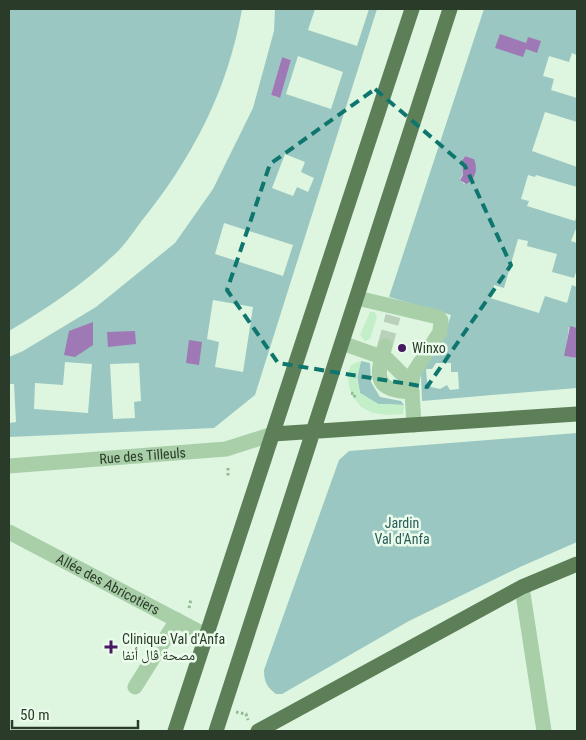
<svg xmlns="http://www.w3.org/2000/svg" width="586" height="740" font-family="'Roboto Condensed','Noto Naskh Arabic',sans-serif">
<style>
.green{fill:#9bc7c2;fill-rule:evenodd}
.plaza{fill:#c3efc8}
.water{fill:#9e79b6}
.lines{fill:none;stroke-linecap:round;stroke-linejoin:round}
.minor-tunnel{stroke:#bad0bb;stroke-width:15;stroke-dasharray:15 8;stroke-linecap:butt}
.path{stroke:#92bb92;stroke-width:3;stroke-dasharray:2.5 2.5;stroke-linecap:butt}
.minor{stroke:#a8cfa8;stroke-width:15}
.major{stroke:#5c7f58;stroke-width:15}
.marked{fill:none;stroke:#0f766e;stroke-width:4;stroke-dasharray:10 6;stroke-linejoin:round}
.poi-dot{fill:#471962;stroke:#ebfced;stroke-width:2}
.labels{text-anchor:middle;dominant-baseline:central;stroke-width:5;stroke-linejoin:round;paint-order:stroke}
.poi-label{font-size:14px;fill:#2b3b29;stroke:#ebfced;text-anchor:start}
.street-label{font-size:14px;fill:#2b3b29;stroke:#ebfced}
.park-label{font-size:14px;fill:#295d59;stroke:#ebfced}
</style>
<rect width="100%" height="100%" fill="#def5e0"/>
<path class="green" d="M9 9H242C228 90 192 159 140 223 132 234 124 246 114 255 82 285 46 309 9 331Z
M275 9H315L308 30 357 46 369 9H377L255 395 214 428 9 437V423L16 422 14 384H9V357L23 351 96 307 175 243 213 189 253 108 274 31ZM298 56 343 72 331 109 286 94ZM282 57 291 60 279 98 271 95ZM285 154 305 162 301 172 314 178 308 192 297 187 293 196 272 188ZM224 223 293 245 283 276 215 254ZM213 300 253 307 243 372 215 367 219 342 207 339ZM65 362 92 364 88 413 34 409 35 383 63 385ZM139 363 141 401 134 402 135 418 113 419 110 364Z
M484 9H577V55L572 53 569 62 549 56 543 76 554 79 551 90 577 98V122L545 112 532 151 577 167V187L536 175 535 177 528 175 521 199 529 201 527 206 575 221 577 214V226L571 241 577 243V269L574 278 552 272 557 254 527 246 528 241 518 239 504 288 494 285 490 298 539 313 545 296 567 303 572 285 577 287V328L569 327 565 356 577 358V388L422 401 421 373 445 333 451 315 389 297ZM465 156 474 159 475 174 472 180 464 184 460 179 463 174 462 161ZM436 363H451V372H458L459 389 450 390 447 385 440 389 431 387 427 381 426 369H432Z
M361 361 370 363 371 382 380 397 401 401 404 405 378 404 360 393 357 376Z
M577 433V542L520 567 409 621 282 694H276C267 687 264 682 264 670L339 460 349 451Z"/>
<path class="plaza" d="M370 312H375L377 317 370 339 365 341 360 335Z
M361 361 357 380 360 393 378 404 404 405 403 414 388 415 373 413 361 407 354 398 349 387 348 373 351 365Z"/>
<path class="water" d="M500 34 526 43 528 37 541 41 537 53 526 49 523 57 495 48Z
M282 57 291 60 280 98 271 95Z
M465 156 474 159C478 168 476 180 466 184L460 180 463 175 462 161Z
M93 322V345L75 357 64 355 69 331Z
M570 326 577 328V358L564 356Z
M135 331 136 344 108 347 107 332Z
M189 340 202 342 199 365 186 363Z"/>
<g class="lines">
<path class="minor-tunnel" d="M385 346 393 316"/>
<path class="path" d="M351 393 355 394 354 398
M228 468V478
M189 608 191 599
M236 712 246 714 248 720"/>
<g class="minor">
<path d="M357 298 438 317 441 320 440 332 414 372 411 386"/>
<path d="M342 343 387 359 408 380 412 392 414 425"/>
<path d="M385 346C375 379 375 390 412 392"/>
<path id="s1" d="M9 466 226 449 273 434"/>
<path id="s2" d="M9 532 207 636"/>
<path d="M522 587 544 731"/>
<path d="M135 687 177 620"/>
</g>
<path class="major" d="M273 434 577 414
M175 731 412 9
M216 731 450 9
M258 731 522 587 577 564"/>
</g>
<path class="marked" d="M375 89 465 166 511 265 427 387 278 363 227 290 270 164Z"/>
<g class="poi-dot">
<circle cx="402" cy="348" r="5"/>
<path d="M108.5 639.5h5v5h5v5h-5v5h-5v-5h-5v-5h5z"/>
</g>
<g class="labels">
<g class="poi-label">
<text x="412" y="348">Winxo</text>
<text x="122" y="639">Clinique Val d'Anfa<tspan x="122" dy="16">مصحة ڤال أنفا</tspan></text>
</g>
<g class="street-label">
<text stroke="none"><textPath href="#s1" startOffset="134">Rue des Tilleuls</textPath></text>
<text stroke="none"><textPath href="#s2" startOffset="112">Allée des Abricotiers</textPath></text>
</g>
<g class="park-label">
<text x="402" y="523">Jardin<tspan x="402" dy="16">Val d'Anfa</tspan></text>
</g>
</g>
<rect width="586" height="740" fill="none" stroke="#2b3b29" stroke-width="20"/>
<path d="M12 720v8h126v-8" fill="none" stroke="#2b3b29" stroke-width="2.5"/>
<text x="20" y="720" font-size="15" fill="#2b3b29" stroke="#ebfced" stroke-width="4" paint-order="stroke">50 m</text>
</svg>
